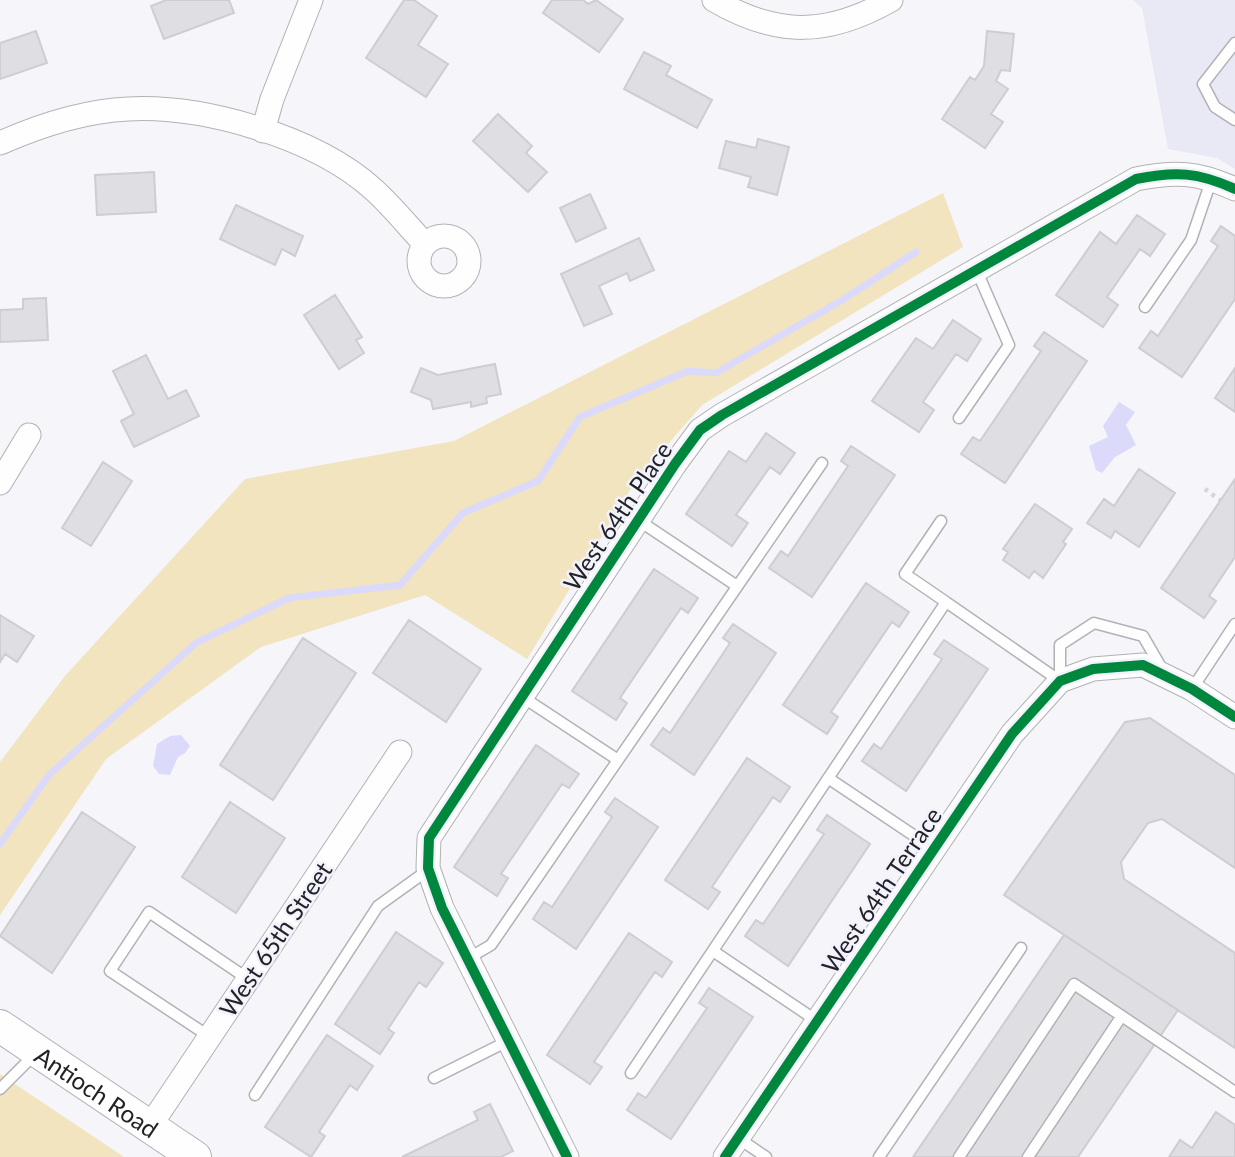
<svg xmlns="http://www.w3.org/2000/svg" width="1235" height="1157" font-family="Lato,sans-serif">
<style>
.built{fill:#e9e9f6}
.green{fill:#f1e4be}
.water{fill:#dbdafb}
.lines{fill:none;stroke-linecap:round;stroke-linejoin:round}
.stream{stroke:#dbdafb;stroke-width:7}
.building{fill:#dedee3;stroke:#cdcdd2;stroke-width:2}
.service-casing{stroke:#b2b2b6;stroke-width:13}
.minor-casing{stroke:#b2b2b6;stroke-width:25}
.secondary-casing{stroke:#b2b2b6;stroke-width:34}
.path{stroke:#d5d5d6;stroke-width:4.5;stroke-dasharray:3.5 5;stroke-linecap:butt}
.service{stroke:#fefefe;stroke-width:10}
.minor{stroke:#fefefe;stroke-width:23}
.secondary{stroke:#fefefe;stroke-width:32}
.cycleway-casing{stroke:#f2f2fd;stroke-width:15}
.cycleway{stroke:#00873e;stroke-width:10}
.labels{text-anchor:middle;dominant-baseline:central;stroke-width:5;stroke-linejoin:round;paint-order:stroke}
.street-label{font-size:24px;fill:#222126;stroke:#f2f2fd}
</style>
<rect width="100%" height="100%" fill="#f5f5fa"/>
<path class="built" d="M1133 0H1235V169L1217 158 1168 149 1142 8Z"/>
<path class="green" d="M943 193 963 247 702 405 635 482 527 659 425 595 261 647 106 759 0 915V762L65 676 245 479 454 441Z
M0 1074 124 1157H0Z"/>
<path class="water" d="M1119 402 1135 412 1126 425 1136 445 1115 457 1102 473 1096 470 1089 446 1108 437 1103 426Z
M181 735 190 746 185 753 178 757 170 775 159 774 153 766 157 744 170 736Z"/>
<g class="lines">
<path class="stream" d="M0 844 49 775 196 643 289 598 400 585 463 513 538 481 580 417 688 371 716 373 844 299 916 252"/>
</g>
<path class="building" d="M166 0H229L234 13 164 39 151 6Z
M404 0H414L437 16 418 45 448 64 426 97 366 58Z
M552 0H583L588 4 596 0 623 19 599 52 543 13Z
M36 31 47 63 0 79V43Z
M987 31 1014 34 1010 71 1001 70 996 81 1008 89 991 114 1003 122 985 148 942 119 970 77 975 80 984 66Z
M644 52 671 66 666 75 712 100 697 128 624 89Z
M498 114 532 146 526 153 547 172 528 192 473 141Z
M758 139 789 147 777 195 748 187 751 177 719 168 726 141 756 148Z
M154 172 156 212 97 215 95 175Z
M590 194 606 228 576 242 560 208Z
M236 205 303 236 295 256 282 249 275 265 220 239Z
M1137 215 1165 234 1150 256 1140 249 1107 297 1118 305 1103 327 1056 295 1100 232 1116 244Z
M1221 226 1235 236V299L1182 377 1139 348 1151 331 1158 336 1218 246 1211 241Z
M639 238 654 270 630 281 627 273 599 286 612 314 584 326 561 274Z
M335 295 362 337 356 340 364 353 339 369 304 315Z
M46 298 48 340 0 342V310L23 309V299Z
M953 320 981 339 967 361 956 354 923 402 934 410 919 432 872 401 916 338 933 349Z
M1044 332 1087 361 1005 483 961 454 973 437 980 441 1041 351 1034 346Z
M146 355 168 399 186 390 199 416 134 447 121 421 134 414 113 371Z
M495 364 501 394 486 397 487 403 471 407V402L433 409 431 400 411 392 421 368 438 375Z
M1235 368V412L1215 398Z
M766 433 795 453 780 474 770 467 736 515 748 523 732 546 686 514 729 451 746 462Z
M851 446 895 475 812 597 769 568 781 551 788 556 848 466 841 461Z
M103 462 132 481 91 546 62 528Z
M1139 469 1175 493 1139 547 1115 531 1111 538 1087 523 1104 499 1114 506Z
M1235 479V557L1209 596 1216 601 1204 618 1161 588Z
M1035 504 1072 529 1063 542 1066 544 1043 578 1034 571 1029 578 1003 560 1008 552 1003 549Z
M654 569 698 598 688 613 681 608 620 698 627 703 616 720 572 691Z
M866 583 909 612 899 627 892 622 831 712 838 717 827 734 783 705Z
M0 615 34 636 17 662 5 654 0 662Z
M409 620 481 669 446 722 373 673Z
M733 624 776 653 694 775 651 745 663 728 670 733 730 643 723 638Z
M303 638 356 673 273 800 220 765Z
M944 640 988 669 906 791 862 761 874 744 881 749 942 659 934 654Z
M1150 718 1235 775V868L1162 819 1148 823 1121 862 1124 879 1235 953V1048L1004 895 1125 722Z
M536 745 579 774 569 788 562 784 501 874 508 878 497 896 454 867Z
M747 758 790 787 780 802 773 797 712 887 720 892 708 909 665 880Z
M615 798 658 827 576 949 533 919 544 902 552 907 612 817 605 812Z
M230 802 285 838 236 913 182 877Z
M82 812 135 847 52 973 0 936Z
M827 815 870 844 788 966 745 936 756 920 763 924 824 834 817 830Z
M396 932 443 963 426 987 419 982 388 1029 394 1033 380 1054 335 1024Z
M629 933 672 962 662 977 655 972 594 1062 602 1067 590 1084 547 1055Z
M1064 935 1178 1010 1078 1157H913Z
M709 988 753 1017 671 1139 627 1110 638 1093 646 1098 707 1008 699 1003Z
M327 1035 373 1066 357 1090 350 1085 319 1132 325 1136 311 1157 265 1127Z
M490 1104 513 1151 501 1157H402L478 1120 474 1112Z
M1216 1112 1235 1125V1157H1169L1180 1140 1192 1148Z"/>
<g class="lines">
<g class="service-casing">
<path id="service" d="M1235 43 1203 84 1215 107 1235 120
M1145 307 1191 240 1212 178
M959 418 1009 345 976 269
M638 520 737 586
M941 521 905 574 946 602
M1060 681V645L1094 623 1143 636 1162 669
M1192 689 1235 624
M521 696 618 760
M828 778 934 849
M713 951 817 1021
M467 959 491 945 822 463
M210 1037 110 971 149 912 248 979
M631 1073 946 602 1060 681
M434 1078 508 1041
M0 1089 36 1053
M255 1095 378 906 428 870
M738 1138 766 1157
M879 1157 1021 948
M959 1157 1074 984 1235 1092
M1028 1157 1121 1017"/>
</g>
<g class="minor-casing">
<path id="minor" d="M714 0C777 37 828 36 891 0
M263 131 272 99 311 0
M0 143C41 125 83 111 128 109 204 105 315 137 373 189 391 205 407 225 424 243
M419 261a25 25 0 1 1 50 0a25 25 0 1 1-50 0Z
M0 483 29 435
M150 1126 400 752
M567 1157 442 908 428 868 429 838 675 464 700 430 722 415 1136 179C1175 171 1198 172 1235 189
M725 1157 1012 734 1060 681 1093 669 1143 665 1192 689 1235 717"/>
</g>
<g class="secondary-casing">
<g id="secondary">
<path id="s1" d="M0 1026 195 1157"/>
</g>
</g>
<path class="path" d="M1205 489 1220 500"/>
<use href="#service" class="service"/>
<use href="#minor" class="minor"/>
<use href="#secondary" class="secondary"/>
<g class="cycleway-casing">
<path id="cycleway" d="M567 1157 442 908 428 868 429 838 675 464 700 430 722 415 1136 179C1175 171 1198 172 1235 189
M725 1157 1012 734 1060 681 1093 669 1143 665 1192 689 1235 717"/>
</g>
<use href="#cycleway" class="cycleway"/>
</g>
<g class="labels">
<g class="street-label">
<text transform="translate(617 516) rotate(-56)">West 64th Place</text>
<text transform="translate(881 890) rotate(-56)">West 64th Terrace</text>
<text transform="translate(275 939) rotate(-56)">West 65th Street</text>
<text stroke="none"><textPath href="#s1" startOffset="117">Antioch Road</textPath></text>
</g>
</g>
</svg>
